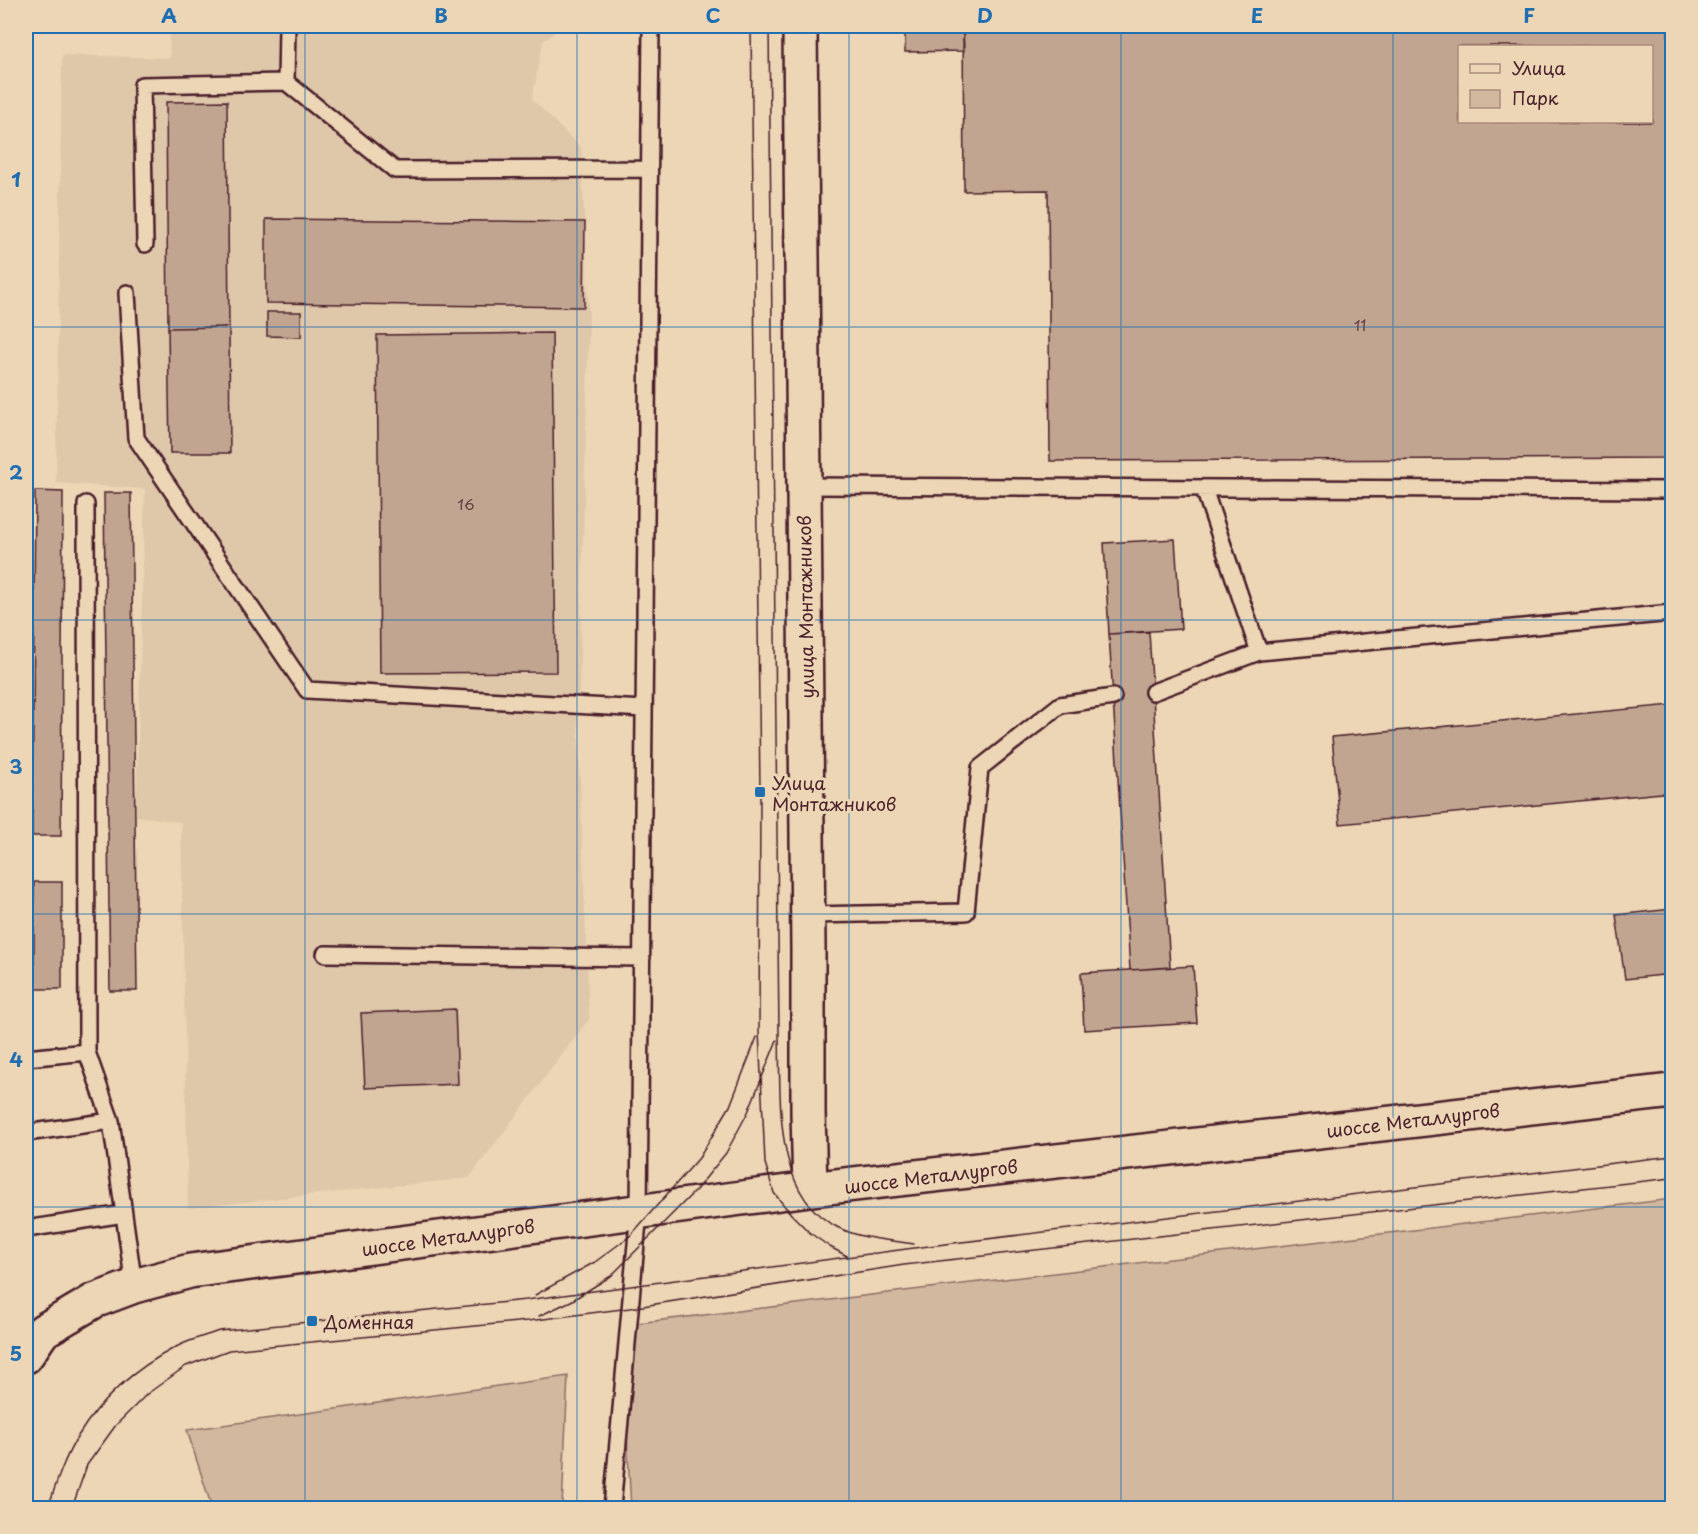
<svg xmlns="http://www.w3.org/2000/svg" width="1698" height="1534" font-family="'Playpen Sans',sans-serif">
<style>
.built{fill:#dfc7aa}
.green{fill:#d1b89f;stroke:#8e6c65;stroke-width:1.5}
.building{fill:#c1a591;stroke:#4a1f2b;stroke-width:1.5;fill-rule:evenodd}
.lines{fill:none;stroke-linecap:round;stroke-linejoin:round}
.service-casing{stroke:#4a1f2b;stroke-width:20}
.secondary-casing{stroke:#4a1f2b;stroke-width:38}
.primary-casing{stroke:#4a1f2b;stroke-width:38}
.service{stroke:#ecd6b5;stroke-width:15}
.secondary{stroke:#ecd6b5;stroke-width:33}
.primary{stroke:#ecd6b5;stroke-width:33}
.tram{stroke:#4a1f2b;stroke-width:1.5}
.grid{fill:none;stroke:#1f6fb2;stroke-width:1.5;stroke-opacity:0.55}
.poi-dot{fill:#1f6fb2;stroke:#ecd6b5;stroke-width:2}
.labels{text-anchor:middle;dominant-baseline:central;stroke-width:6;stroke-linejoin:round;paint-order:stroke}
.number-label{font-size:15px;fill:#684044}
.street-label{font-size:18px;fill:#4a1f2b;stroke:#ecd6b5}
.poi-label{font-size:18px;fill:#4a1f2b;stroke:#ecd6b5;text-anchor:start}
.neatline{fill:none;stroke:#1f6fb2;stroke-width:2}
.grid-label{font-size:20px;text-anchor:middle;font-weight:bold;fill:#1f6fb2}
</style>
<rect width="100%" height="100%" fill="#ecd6b5"/>
<filter id="ink" filterUnits="userSpaceOnUse"><feTurbulence type="fractalNoise" baseFrequency=".0167" numOctaves="2"/><feDisplacementMap in="SourceGraphic" scale="12" xChannelSelector="R" yChannelSelector="G"/><feConvolveMatrix kernelMatrix="1 2 1 2 8 2 1 2 1" color-interpolation-filters="sRGB"/></filter>
<g filter="url(#ink)">
<path class="built" d="M169 26H564L543 41 532 99 581 148 589 319 578 726 589 1019 469 1178 188 1208 181 822 136 816 145 489 56 483 62 55 170 58Z"/>
<path class="green" d="M1672 1199V1508H631L621 1325Z
M568 1376 562 1508H212L187 1430Z"/>
<path class="building" d="M905 26H963L964 51 905 52Z
M963 26H1668L1671 458 1050 461 1048 190 964 191ZM1460 46H1652V122H1460Z
M227 101 229 327 168 328 166 102Z
M266 219 585 222 584 307 266 303Z
M267 312H301V337L267 336Z
M229 327 230 453H170L168 328Z
M552 333 556 672 380 673 377 335Z
M35 491 63 492 61 836H32Z
M104 493H131L137 991H110Z
M1175 539 1181 629 1109 634 1104 543Z
M1149 632 1170 967 1130 970 1109 634Z
M1672 705V792L1340 824 1332 737Z
M34 882H62V989H34Z
M1672 909V974L1625 979 1616 915Z
M1193 966 1197 1023 1084 1030 1081 973Z
M455 1009 458 1084 365 1088 361 1013Z"/>
<g class="lines">
<g class="service-casing">
<path id="service" d="M286 82 287 26
M145 244 142 85 286 82 395 170 649 169
M127 293 136 438 307 690 644 709
M804 486 1672 490
M1204 489 1259 652
M86 504 87 1052
M1153 692 1259 652 1672 613
M808 915 966 912 980 768 1060 705 1113 697
M325 954 642 958
M26 1058 87 1052 111 1121 134 1286
M26 1133 111 1121
M26 1229 124 1214
M612 1508 639 1211 651 26"/>
</g>
<g class="secondary-casing">
<path id="secondary" d="M26 1356 43 1331 94 1301 134 1286 190 1271 810 1189"/>
</g>
<g class="primary-casing">
<path id="primary" d="M800 26 808 949V1112L810 1189 1672 1091"/>
</g>
<use href="#service" class="service"/>
<use href="#secondary" class="secondary"/>
<use href="#primary" class="primary"/>
<path class="tram" d="M751 26 760 792 759 1031 765 1163 774 1193 791 1214 810 1233 830 1247 849 1257
M769 26 779 1035C781 1097 772 1195 837 1227 860 1239 889 1240 914 1244
M535 1295 595 1262 630 1236 699 1158 730 1106 757 1037
M539 1316 571 1301 611 1276 696 1190 726 1153 748 1112 777 1040
M48 1508C56 1484 64 1458 78 1436 102 1397 136 1368 176 1347 189 1340 205 1336 219 1331L526 1300 929 1246 1672 1156
M72 1508 87 1465 116 1425 147 1394 186 1366 229 1350 528 1321 630 1308 904 1265 1672 1178"/>
</g>
</g>
<path class="grid" d="M305 26V1508M577 26V1508M849 26V1508M1121 26V1508M1393 26V1508M26 327H1672M26 620H1672M26 914H1672M26 1207H1672"/>
<g class="poi-dot">
<rect x="754" y="786" width="12" height="12" rx="3"/>
<rect x="306" y="1315" width="12" height="12" rx="3"/>
</g>
<g class="labels">
<g class="number-label">
<text x="1360" y="324">11</text>
<text x="466" y="503">16</text>
</g>
<g class="street-label">
<text transform="translate(805 607) rotate(-91)">улица Монтажников</text>
<text transform="translate(1413 1120) rotate(-7)">шоссе Металлургов</text>
<text transform="translate(931 1176) rotate(-7)">шоссе Металлургов</text>
<text transform="translate(448 1237) rotate(-8)">шоссе Металлургов</text>
</g>
<g class="poi-label">
<text x="772" y="782">Улица<tspan x="772" dy="21">Монтажников</tspan></text>
<text x="324" y="1321">Доменная</text>
</g>
</g>
<rect width="1698" height="1534" fill="none" stroke="#ecd6b5" stroke-width="66"/>
<rect x="1458" y="45" width="195" height="78" fill="#ecd6b5" stroke="#ab8d7e" stroke-width="1.5"/>
<rect x="1470" y="64" width="30" height="9" fill="#ecd6b5" stroke="#ab8d7e" stroke-width="1.5"/>
<text x="1512" y="75" font-size="18" fill="#4a1f2b">Улица</text>
<rect x="1470" y="90" width="30" height="18" fill="#d1b89f" stroke="#ab8d7e" stroke-width="1.5"/>
<text x="1512" y="105" font-size="18" fill="#4a1f2b">Парк</text>
<rect x="33" y="33" width="1632" height="1468" class="neatline"/>
<g class="grid-label">
<text x="169" y="23">A</text>
<text x="441" y="23">B</text>
<text x="713" y="23">C</text>
<text x="985" y="23">D</text>
<text x="1257" y="23">E</text>
<text x="1529" y="23">F</text>
<text x="16" y="187">1</text>
<text x="16" y="480">2</text>
<text x="16" y="774">3</text>
<text x="16" y="1067">4</text>
<text x="16" y="1361">5</text>
</g>
</svg>
